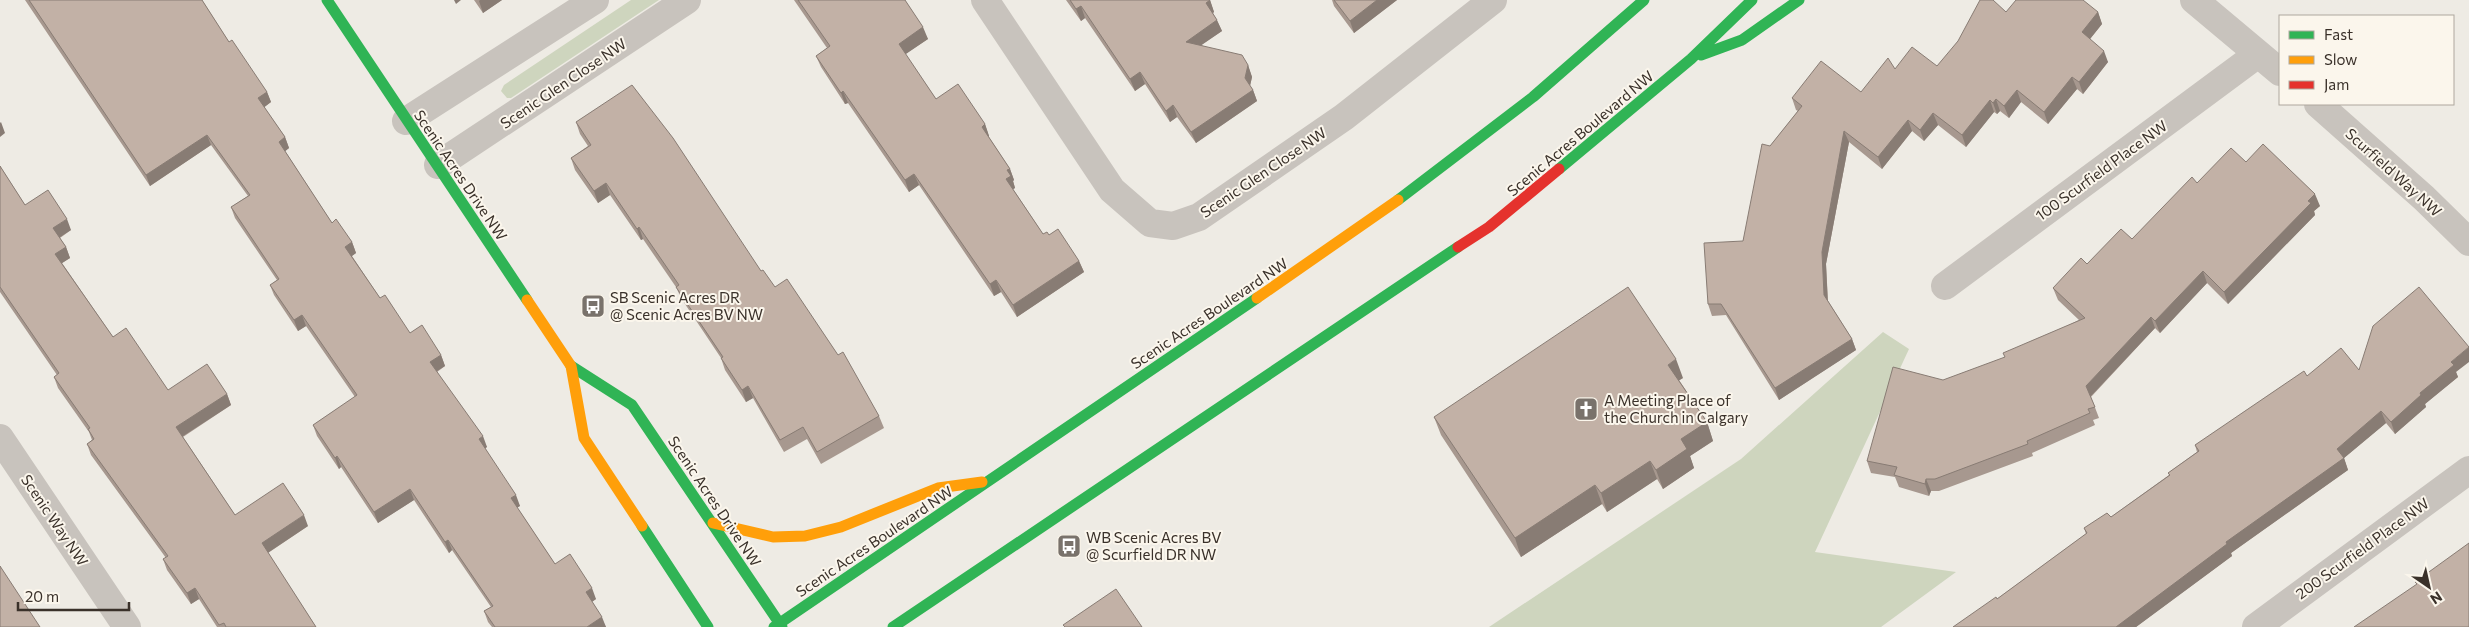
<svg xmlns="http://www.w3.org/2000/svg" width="2469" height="627" font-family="Commissioner,sans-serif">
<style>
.green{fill:#ced5be}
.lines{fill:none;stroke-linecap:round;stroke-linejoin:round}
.street{stroke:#c8c3bd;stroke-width:28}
.fast{stroke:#30b455;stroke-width:11}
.slow{stroke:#ff9f0a;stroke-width:11}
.jam{stroke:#e5322d;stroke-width:11}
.wall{fill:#a7988f}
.shaded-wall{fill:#887c74}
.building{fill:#c2b1a6;stroke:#887c74}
.labels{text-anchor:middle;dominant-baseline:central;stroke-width:4;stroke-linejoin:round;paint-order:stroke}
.street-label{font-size:15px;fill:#3a312a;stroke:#fbf6ec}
.poi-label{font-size:15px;fill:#3a312a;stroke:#fbf6ec;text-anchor:start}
</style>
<rect width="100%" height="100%" fill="#eeebe4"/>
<path class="green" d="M631 0H659L511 98H507L501 91 504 85Z
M1883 332 1909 349 1815 552 1956 572 1881 627H1489L1741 459Z"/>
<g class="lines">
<path class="street" d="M985 0 1112 190 1150 223 1173 226 1199 217 1344 117 1493 0
M2194 0 2280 72
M2318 104 2424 198 2469 242
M406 121 595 0
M438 165 687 0
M1945 286 2258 54
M0 438 127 627
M2256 627 2469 470"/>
<path class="fast" d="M327 0 527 300
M1701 55 1742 40 1799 0
M1559 169 1691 59 1752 0
M1398 200 1533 97 1644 0
M571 366 632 405 782 627
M642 526 708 627
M774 627 1257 298
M893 627C1082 501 1269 372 1458 247"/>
<path class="slow" d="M1257 298 1398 200
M527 300 571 366 584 438 642 526
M713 523 773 537 805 536 841 527 938 488 982 482"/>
<path class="jam" d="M1458 247 1489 227 1559 169"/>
</g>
<path class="wall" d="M25 0H202L229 42 267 92 271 102 264 107 285 137 289 148 285 151 332 223 352 242 356 253 352 256 380 298 410 333 441 355 445 366 437 372 487 447 485 448 520 506 517 507 555 564 596 599 592 602 606 627H492L488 622 484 611 491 607 452 550 449 553 414 500 378 523 341 467 339 469 317 436 313 425 355 397 306 326 298 331 274 295 270 285 277 280 235 218 231 207 248 196 211 145 150 186Z
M474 0H502L483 13Z
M794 0H905L928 39 905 54 936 99 985 124 989 136V137L1010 169 1014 180 1013 181 1015 188 1013 189 1043 234 1049 235 1079 261 1084 272 1017 317 1001 292 994 296 919 185 909 192 848 103 845 104 821 67 816 56 827 48Z
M1066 0H1210L1214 12 1213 13 1222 31 1201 45 1248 65 1252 77 1250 86 1253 90 1257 101 1196 143 1177 117 1170 122 1145 84 1135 91 1085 18 1081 21Z
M1332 0H1397L1354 33 1334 6Z
M2006 12H2098L2102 24 2090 39 2108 62 2083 94 2077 89 2048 124 2021 102 2009 118 2000 111 1997 114 1994 112 1966 147 1938 125 1924 141 1912 131 1882 169 1849 142 1826 264 1828 301 1852 339 1856 350 1779 400 1726 315 1712 316 1708 304 1743 241 1770 146 1798 111 1796 110 1792 98 1861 92 1895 69 1937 66Z
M576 122 761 271 879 416 884 428 821 464 807 439 784 452 753 398 746 402 725 370 721 358 681 298 676 287 643 239 641 240 610 195 598 203 575 170 571 158 588 146 580 134Z
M2246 162 2320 206 2314 211 2315 215 2228 304 2207 283 2160 333 2155 328 2091 397 2099 418 2093 420 2095 425 2032 453 2033 456 1939 491H1931L1929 496 1899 487 1895 477 1871 473 1867 461 2005 357 2079 320 2058 300 2053 288 2087 264 2132 239 2197 183Z
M0 166 25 205 71 230 60 238 66 247 70 258 62 263 113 337 168 390 227 394 231 405 183 437 235 515 308 526 268 553 316 627H217L199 599 191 604 167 570 163 559 166 558 91 455 87 444 92 440 89 432 58 388 54 377 57 375 0 292Z
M2359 370 2456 372 2458 377 2425 404 2426 407 2395 434 2386 423 2344 458 2348 470 2231 553 2232 556 2136 627H1953L1997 599 2086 534 2084 528 2111 517 2169 475 2168 473 2197 452 2195 445 2307 376Z
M1683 378 1679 380 1707 422 1713 441 1690 456 1694 468 1663 489 1657 479 1607 512 1602 504 1521 557 1441 435 1434 417Z"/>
<path class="shaded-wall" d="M454 0H461L456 4Z
M480 0H502L483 13 479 1Z
M1210 0 1214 12 1210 15 1206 3Z
M1377 0H1397L1354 33 1350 21Z
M1081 6 1085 18 1081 21 1076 9Z
M2098 12 2102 24 2086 44 2082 32Z
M1217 20 1222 31 1190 53 1186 42Z
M923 27 928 39 903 56 899 44Z
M2104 51 2108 62 2083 94 2079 82Z
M1248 65 1252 77 1249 90 1245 78Z
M1140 72 1145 84 1135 91 1130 79Z
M2072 77 2077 89 2048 124 2044 112Z
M1253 90 1257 101 1196 143 1191 132Z
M2017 90 2021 102 2009 118 2004 106Z
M843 91 848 103 845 104 841 93Z
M267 92 271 102 262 109 258 98Z
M1996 99 2000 111 1997 114 1993 103Z
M1990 100 1994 112 1966 147 1962 135Z
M1173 105 1177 117 1170 122 1166 111Z
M1933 113 1938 125 1924 141 1920 130Z
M1908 120 1912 131 1882 169 1878 157Z
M1 122 5 133 0 137V123Z
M985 124 989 136 986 138 982 127Z
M1844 131 1849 142 1826 264 1828 307 1824 295 1822 252Z
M207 135 211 145 150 186 146 175Z
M285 137 289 148 283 153 279 142Z
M1010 169 1014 180 1013 181 1015 188 1010 191 1006 179 1007 170Z
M914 174 919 185 909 192 905 180Z
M606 183 610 195 598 203 594 191Z
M2315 194 2320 206 2314 211 2315 215 2228 304 2224 292 2308 201Z
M67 219 71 230 57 239 53 228Z
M639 227 643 239 641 240 637 229Z
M352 242 356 253 349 258 345 247Z
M66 247 70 258 59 265 55 254Z
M1079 261 1084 272 1017 317 1013 305Z
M2203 271 2207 283 2160 333 2155 321Z
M996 280 1001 292 994 296 990 284Z
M302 315 306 326 298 331 294 320Z
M2151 317 2155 328 2090 397 2086 386Z
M1852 339 1856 350 1779 400 1775 388Z
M2469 347V362L2456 372 2458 377 2425 404 2426 407 2395 434 2391 422 2451 362Z
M441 355 445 366 434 373 430 362Z
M1676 359 1683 378 1675 383 1668 365Z
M748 386 753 398 746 402 742 390Z
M227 394 231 405 180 438 176 427Z
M2381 411 2386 423 2344 458 2348 470 2231 553 2232 556 2136 627H2116L2337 449Z
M1707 422 1713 441 1690 456 1694 468 1663 489 1656 470 1681 439Z
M483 436 487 447 483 450 479 439Z
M337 456 341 467 339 469 335 458Z
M1650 461 1657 479 1607 512 1601 493Z
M1926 479 1931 491 1929 496 1925 484Z
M1595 485 1602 504 1521 557 1515 538Z
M410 489 414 500 378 523 374 512Z
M516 495 520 506 515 509 511 498Z
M304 515 308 526 266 554 262 543Z
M448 540 452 550 449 553 445 542Z
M195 588 199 599 191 604 187 593Z
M592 588 596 599 590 603 586 592Z
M602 617 606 627H587Z"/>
<path class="building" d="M29 0H202L229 42 232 40 267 92 258 98 285 137 279 142 332 223 336 219 352 242 345 247 380 298 385 295 410 333 422 325 441 355 430 362 483 436 479 439 516 495 511 498 555 564 570 554 592 588 586 592 602 617 587 627H495L484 611 493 606 448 540 445 542 410 489 374 512 337 456 335 458 313 425 357 395 302 315 294 320 270 285 279 279 231 207 250 195 207 135 146 175Z
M798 0H905L923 27 899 44 936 99 958 84 985 124 982 127 1010 169 1007 170 1011 176 1006 179 1043 234 1047 232 1049 235 1058 229 1079 261 1013 305 996 280 990 284 914 174 905 180 843 91 841 93 816 56 830 46Z
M1070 0H1210L1206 3 1217 20 1186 42 1242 55 1248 65 1245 78 1253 90 1191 132 1173 105 1166 111 1140 72 1130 79 1081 6 1076 9Z
M1334 0H1377L1350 21Z
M1980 0H1993L2006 12 2016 0H2083L2098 12 2082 32 2104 51 2079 82 2072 77 2044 112 2017 90 2004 106 1996 99 1993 103 1990 100 1962 135 1933 113 1920 130 1908 120 1878 157 1844 131 1822 252 1824 295 1852 339 1775 388 1721 304H1708L1704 243 1743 241 1762 144 1770 146 1802 106 1792 98 1821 61 1861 92 1888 58 1895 69 1912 47 1937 66 1958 41Z
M632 85 673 138 761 271 763 270 775 287 787 279 838 355 843 352 879 416 817 452 803 427 780 440 748 386 742 390 721 358 723 357 676 287 679 285 639 227 637 229 606 183 594 191 571 158 591 145 576 122Z
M2263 144 2315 194 2308 201 2311 203 2224 292 2203 271 2155 321 2151 317 2086 386 2095 407 2088 409 2090 413 2027 441 2028 444 1935 479H1926L1925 484 1894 475 1897 467 1867 461 1893 367 1943 380 2005 357 2003 353 2085 318 2053 288 2081 258 2087 264 2121 229 2132 239 2192 177 2197 183 2231 148 2246 162Z
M0 166 25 205 48 190 67 219 53 228 66 247 55 254 113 337 126 328 168 390 207 364 227 394 176 427 235 515 283 483 304 515 262 543 316 627H226L224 623 219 625 195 588 187 593 163 559 168 556 87 444 94 439 88 429 90 428 54 377 59 373 0 287Z
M1628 287 1676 359 1668 365 1707 422 1681 439 1687 449 1656 470 1650 461 1601 493 1595 485 1515 538 1434 417Z
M2419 287 2469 347 2451 362 2454 365 2420 393 2421 395 2391 422 2381 411 2337 449 2344 458 2226 542 2227 544 2116 627H1953L1996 597 1997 599 2087 533 2084 528 2107 513 2111 517 2170 475 2168 473 2199 451 2195 445 2304 371 2307 376 2341 348 2359 370 2373 326Z
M2469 543V627H2354L2417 584 2415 582Z
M0 566 40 627H0Z
M1116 589 1142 627H1065L1063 625Z"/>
<defs>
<g id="bus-square" transform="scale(1.25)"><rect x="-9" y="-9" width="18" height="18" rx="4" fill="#79726b" stroke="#fbf6ec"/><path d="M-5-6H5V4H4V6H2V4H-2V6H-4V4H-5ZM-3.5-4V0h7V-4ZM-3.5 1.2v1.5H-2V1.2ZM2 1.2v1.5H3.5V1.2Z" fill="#fff"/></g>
<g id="church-square" transform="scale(1.25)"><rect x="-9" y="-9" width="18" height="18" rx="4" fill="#79726b" stroke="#fbf6ec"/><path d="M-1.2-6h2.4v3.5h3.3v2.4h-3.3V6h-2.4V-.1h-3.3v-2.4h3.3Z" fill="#fff"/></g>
</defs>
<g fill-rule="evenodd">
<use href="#bus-square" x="593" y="306"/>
<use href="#church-square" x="1586" y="409"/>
<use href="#bus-square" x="1069" y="546"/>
</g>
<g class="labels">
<g class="street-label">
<text transform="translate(563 83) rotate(-34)">Scenic Glen Close NW</text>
<text transform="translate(1580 133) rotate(-40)">Scenic Acres Boulevard NW</text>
<text transform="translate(2101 170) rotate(-36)">100 Scurfield Place NW</text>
<text transform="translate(1263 172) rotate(-34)">Scenic Glen Close NW</text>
<text transform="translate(2394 172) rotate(42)">Scurfield Way NW</text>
<text transform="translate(461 175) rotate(56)">Scenic Acres Drive NW</text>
<text transform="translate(1209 313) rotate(-34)">Scenic Acres Boulevard NW</text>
<text transform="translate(715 501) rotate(56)">Scenic Acres Drive NW</text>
<text transform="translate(55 520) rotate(56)">Scenic Way NW</text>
<text transform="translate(874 541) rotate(-34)">Scenic Acres Boulevard NW</text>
<text transform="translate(2362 548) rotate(-36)">200 Scurfield Place NW</text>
</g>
<g class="poi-label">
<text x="610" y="297">SB Scenic Acres DR<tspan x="610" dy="17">@ Scenic Acres BV NW</tspan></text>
<text x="1604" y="400">A Meeting Place of<tspan x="1604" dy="17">the Church in Calgary</tspan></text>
<text x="1086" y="537">WB Scenic Acres BV<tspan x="1086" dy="17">@ Scurfield DR NW</tspan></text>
</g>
</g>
<rect x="2279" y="15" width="175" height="90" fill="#fbf6ec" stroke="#aea79e"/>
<rect x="2289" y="31" width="25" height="8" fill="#30b455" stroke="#aea79e"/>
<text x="2324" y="40" font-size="15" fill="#3a312a">Fast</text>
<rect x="2289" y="56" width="25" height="8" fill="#ff9f0a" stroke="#aea79e"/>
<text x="2324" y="65" font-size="15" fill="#3a312a">Slow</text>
<rect x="2289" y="81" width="25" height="8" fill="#e5322d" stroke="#aea79e"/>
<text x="2324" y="90" font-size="15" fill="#3a312a">Jam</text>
<g transform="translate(2429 587) rotate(146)" stroke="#fbf6ec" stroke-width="4" paint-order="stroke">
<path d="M0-4L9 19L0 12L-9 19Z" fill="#3a312a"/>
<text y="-8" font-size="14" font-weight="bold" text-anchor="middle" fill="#3a312a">N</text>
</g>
<path d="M18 602v8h111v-8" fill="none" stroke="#3a312a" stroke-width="2.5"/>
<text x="25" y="602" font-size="15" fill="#3a312a" stroke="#fbf6ec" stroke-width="4" paint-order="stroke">20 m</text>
</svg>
